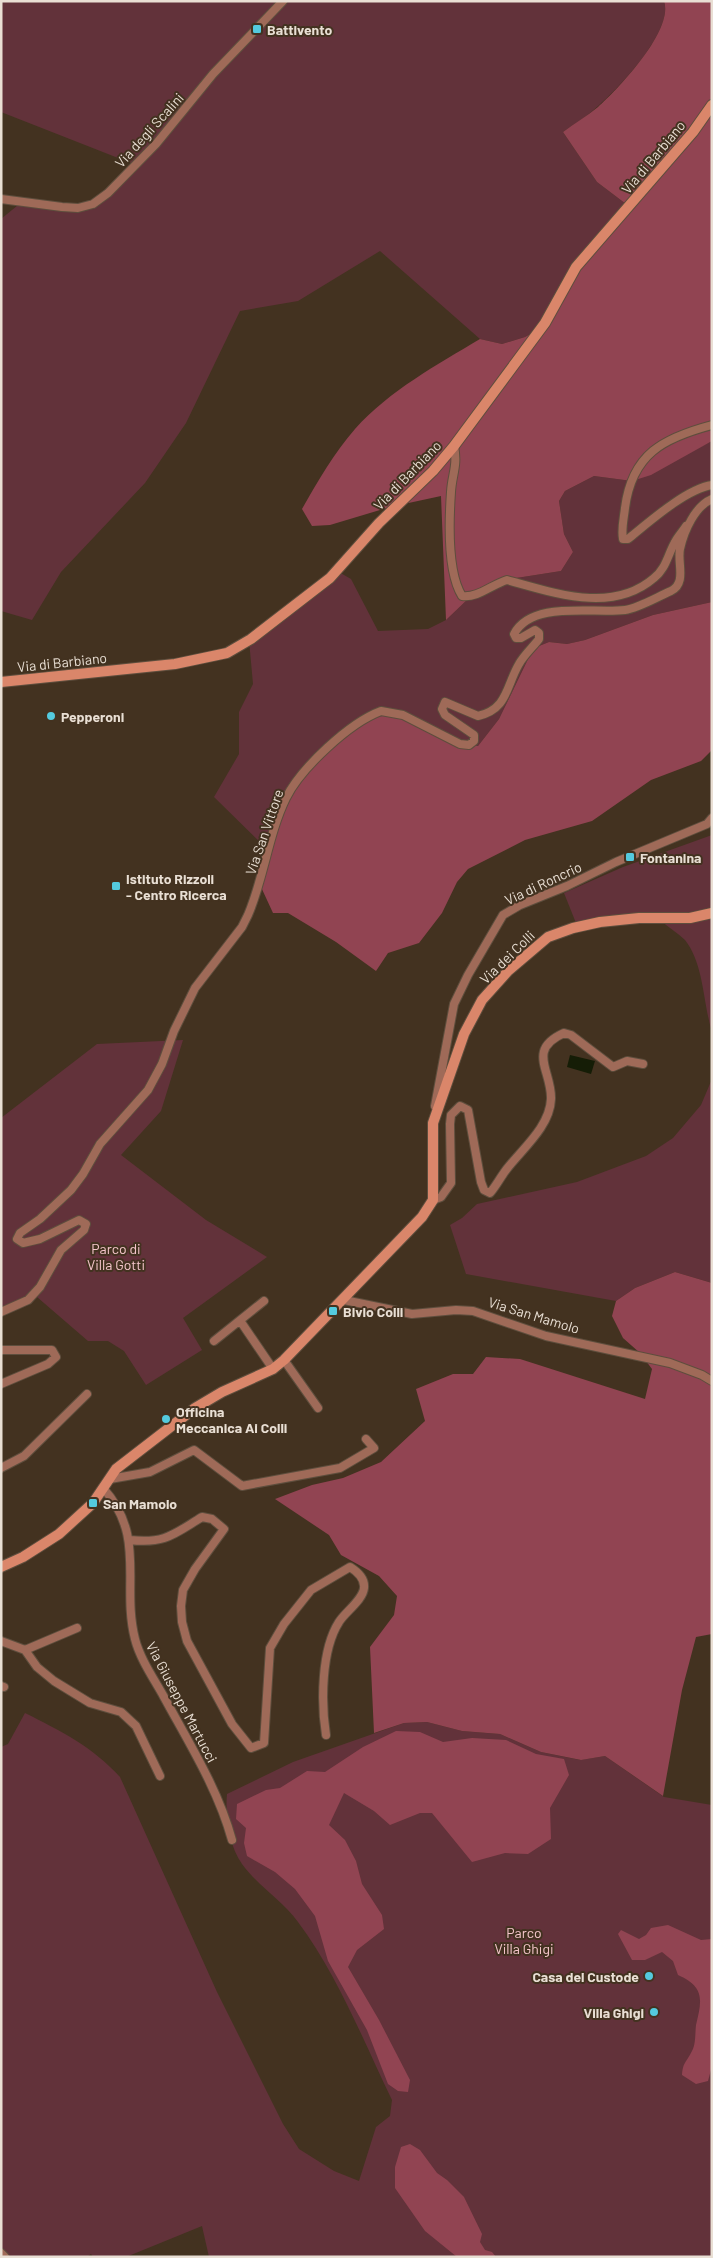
<svg xmlns="http://www.w3.org/2000/svg" width="713" height="2258" font-family="Barlow,sans-serif">
<style>
.green{fill:#62323a}
.forest{fill:#914452}
.water{fill:#151d06}
.lines{fill:none;stroke-linecap:round;stroke-linejoin:round}
.street-casing{stroke:#5e4e3d;stroke-width:10}
.secondary-casing{stroke:#5e4e3d;stroke-width:12}
.street{stroke:#9f6a58;stroke-width:8}
.secondary{stroke:#da866a;stroke-width:10}
.poi-dot{fill:#54cade;stroke:#433220;stroke-width:2}
.labels{text-anchor:middle;dominant-baseline:central;stroke-width:4;stroke-linejoin:round;paint-order:stroke}
.poi-label{font-size:14px;font-weight:bold;fill:#e9dfd4;stroke:#433220;text-anchor:start}
.street-label{font-size:14px;fill:#e9dfd4;stroke:#433220}
.park-label{font-size:14px;fill:#f6c7cc;stroke:#433220}
</style>
<rect width="100%" height="100%" fill="#433220"/>
<path class="green" d="M1 1H664C674 30 619 88 598 106 588 116 575 123 563 132L597 182 626 204 547 325 525 337 502 344 480 339 380 251 298 301 240 311 186 423 145 483 61 572 32 620 1 611V219L23 201 79 209 105 196 136 165 1 112Z
M712 441V602L653 615 585 640 567 644 549 642 539 646 528 659 499 719 478 746C447 746 429 732 404 717L271 853 214 797 239 754V712L253 684 249 640 337 571 351 579 378 631 428 629 446 620 468 599 510 579 561 571 573 552 564 534 559 501 565 491 594 476 632 481Z
M712 835V1032C703 1003 704 964 685 940 678 933 668 927 661 921L578 928 564 893 623 867Z
M183 1040 161 1111 121 1155 206 1220 267 1257 183 1318 202 1350 146 1385 124 1351 108 1341H88L37 1297 1 1314V1118L97 1044Z
M712 1079V1283L675 1272 635 1288 616 1301 466 1274 450 1225 462 1218 477 1204 577 1182 646 1156 673 1138 701 1105Z
M25 1713C61 1731 93 1747 120 1777L217 1992 283 2124 299 2149 334 2171 359 2181 376 2127 390 2116 392 2100C363 2040 338 1976 298 1922 282 1900 258 1886 242 1864 229 1846 225 1816 227 1794L293 1762 404 1723 427 1722 462 1731 500 1734 541 1752 580 1760 605 1756 664 1797 712 1805V2257H209L202 2226 126 2257H93L91 2254 87 2257H1V1747L8 1744Z"/>
<path class="forest" d="M664 1H712V441L651 475 632 481 594 476 565 491 559 501 564 534 573 552 561 571 510 579 468 599 446 620 441 496 390 507 330 525 312 526 302 509C318 481 334 453 355 429 390 390 437 365 480 339L502 344 525 337 547 325 575 275 626 204 597 182 563 132C575 123 587 116 598 107 619 88 674 30 664 1Z
M712 602V750L701 761 651 780 592 821 525 840 468 869 457 882 442 913 419 943 388 953 376 971 336 942 288 913H273L261 887 288 793 340 734 377 717 392 714 404 717 438 738 460 746H478L499 719 528 659 539 646 549 642 567 644 585 640 653 615Z
M675 1272 712 1283V1634L696 1637 682 1690 663 1796 605 1756 581 1760 541 1752 500 1734 462 1731 427 1722 404 1723 374 1733 370 1647 394 1615 397 1596 379 1576 341 1555 329 1535 275 1499 312 1485 343 1478 381 1462 425 1421 416 1389 453 1374H473L486 1357 520 1359 645 1399 652 1369 640 1353 623 1338 612 1316 616 1301 635 1288Z
M396 1731 420 1732 443 1742 472 1738 506 1740 536 1754 564 1759 569 1775 550 1808 551 1839 528 1854 505 1853 472 1862 432 1813H420L390 1825 374 1811 344 1793 329 1825 345 1840 356 1861 362 1884 382 1915 384 1929 357 1950 348 1967 379 2020 410 2080 408 2092 398 2091 388 2084 367 2030 328 1961 315 1916 295 1889 275 1872 247 1856 244 1843 246 1828 236 1819 237 1804 266 1790 280 1788 307 1771 325 1772 363 1747Z
M668 1925 701 1940 712 1939V2066L708 2081 696 2084 682 2075C683 2062 686 2063 692 2051 696 2044 695 2033 696 2025 702 2000 705 1987 678 1975L673 1961 662 1952 645 1960H632L618 1934 621 1930 639 1939 646 1935 651 1928Z
M410 2144 420 2150 437 2173 447 2180 464 2197 482 2234 480 2242 485 2250 492 2252 496 2257H457L425 2231 395 2188V2167L401 2147Z"/>
<path class="water" d="M570 1055 595 1061 591 1074 567 1067Z"/>
<g class="lines">
<g class="street-casing">
<path id="street" d="M1 199 62 207 78 208 93 204 108 193 156 144 213 74 283 1
M712 425C663 438 632 454 625 508 624 518 621 529 623 539H628C649 522 686 489 712 485
M454 446C458 466 452 474 451 492 449 521 447 572 462 596 478 598 491 585 507 580 555 593 612 614 654 578 666 569 668 554 675 542 678 536 683 531 686 526
M435 1106 454 1004 468 975 503 915 520 905 567 886 616 862 707 824 712 818
M433 1200 441 1197 451 1183 450 1124 451 1115 460 1106 468 1110 481 1182 484 1190 490 1193C496 1186 500 1178 506 1170 521 1150 550 1127 551 1099 552 1071 526 1050 564 1033L571 1035 613 1067 627 1061 643 1064
M344 1300 412 1314 456 1310 473 1311 546 1336 670 1363 702 1375 712 1381
M1 1312 28 1300 40 1287 61 1250 84 1230 86 1224 79 1220 40 1239 23 1243 17 1239 20 1233 40 1219 71 1190 83 1174 100 1144 148 1090 162 1064 174 1031 195 988 242 927 248 915C264 878 268 835 286 798 301 768 349 723 381 711L403 715 460 744 469 745 474 741V735L445 715 442 709 445 702 478 716C508 709 506 686 519 664 524 655 533 647 539 639V633L535 630 521 638H516L514 634C532 600 593 614 625 610 639 608 657 597 671 591 687 583 677 563 680 549 684 531 695 506 712 499
M241 1322 273 1369
M214 1341 264 1301
M1 1350H52L56 1357 48 1364 1 1384
M284 1360 318 1408
M1 1468 24 1456 87 1394
M110 1479 150 1472 194 1450 242 1486 340 1468 374 1448 366 1439
M103 1488C147 1537 121 1584 135 1639 140 1659 154 1679 164 1697 189 1743 218 1789 232 1840
M130 1540C165 1544 174 1534 202 1517L212 1519 224 1529 195 1569 183 1590 181 1606 182 1622 187 1641 232 1724 251 1748 264 1743 270 1648 284 1624 311 1590 350 1567C358 1572 365 1579 364 1588 363 1600 345 1612 339 1622 321 1650 321 1703 326 1735
M1 1641 25 1650 37 1667 54 1681 90 1703 121 1712 136 1726 160 1776
M25 1650 77 1628
M1 1686 4 1687
M1 2253 5 2257"/>
</g>
<g class="secondary-casing">
<path id="secondary" d="M1 682 175 664 227 653 251 639 330 578 379 523 433 471 454 446 545 323 576 267 693 132 712 105
M1 1567 23 1557 59 1534 93 1503 116 1469 195 1408 222 1392 273 1369 284 1360 422 1217 433 1200V1123L464 1034 482 1000 508 971 548 937 573 928 600 922 639 918H690L712 913"/>
</g>
<use href="#street" class="street"/>
<use href="#secondary" class="secondary"/>
</g>
<g class="poi-dot">
<rect x="252" y="24" width="10" height="10" rx="2.5"/>
<circle cx="51" cy="716" r="5"/>
<rect x="625" y="852" width="10" height="10" rx="2.5"/>
<rect x="111" y="881" width="10" height="10" rx="2.5"/>
<rect x="328" y="1306" width="10" height="10" rx="2.5"/>
<circle cx="166" cy="1419" r="5"/>
<rect x="88" y="1498" width="10" height="10" rx="2.5"/>
<circle cx="649" cy="1976" r="5"/>
<circle cx="654" cy="2012" r="5"/>
</g>
<g class="labels">
<g class="poi-label">
<text x="267" y="29">Battivento</text>
<text x="61" y="716">Pepperoni</text>
<text x="640" y="857">Fontanina</text>
<text x="126" y="878">Istituto Rizzoli<tspan x="126" dy="16">- Centro Ricerca</tspan></text>
<text x="343" y="1311">Bivio Colli</text>
<text x="176" y="1411">Officina<tspan x="176" dy="16">Meccanica Ai Colli</tspan></text>
<text x="103" y="1503">San Mamolo</text>
<text x="639" y="1976" text-anchor="end">Casa del Custode</text>
<text x="644" y="2012" text-anchor="end">Villa Ghigi</text>
</g>
<g class="street-label">
<text transform="translate(149 130) rotate(-48)">Via degli Scalini</text>
<text transform="translate(653 157) rotate(-50)">Via di Barbiano</text>
<text transform="translate(407 475) rotate(-46)">Via di Barbiano</text>
<text transform="translate(62 662) rotate(-6)">Via di Barbiano</text>
<text transform="translate(264 832) rotate(-71)">Via San Vittore</text>
<text transform="translate(543 883) rotate(-25)">Via di Roncrio</text>
<text transform="translate(507 957) rotate(-44)">Via dei Colli</text>
<text transform="translate(534 1315) rotate(17)">Via San Mamolo</text>
<text transform="translate(182 1702) rotate(62)">Via Giuseppe Martucci</text>
</g>
<g class="park-label">
<text x="116" y="1248">Parco di<tspan x="116" dy="16">Villa Gotti</tspan></text>
<text x="524" y="1932">Parco<tspan x="524" dy="16">Villa Ghigi</tspan></text>
</g>
</g>
<rect width="713" height="2258" fill="none" stroke="#e9dfd4" stroke-width="5"/>
</svg>
